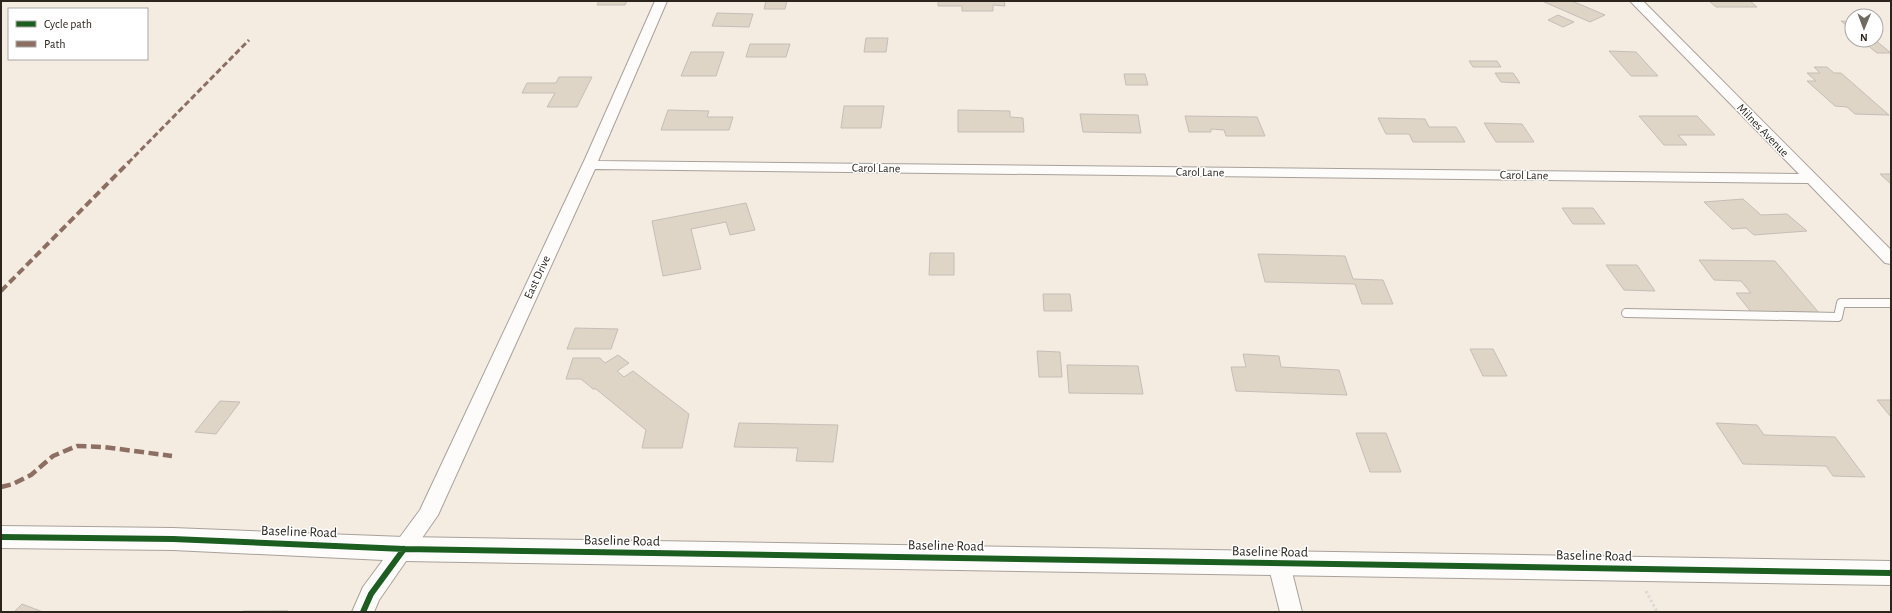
<svg xmlns="http://www.w3.org/2000/svg" width="1892" height="613" font-family="'Alegreya Sans',sans-serif">
<style>
.building{fill:#dfd5c7;stroke:#c5beb7}
.lines{fill:none;stroke-linecap:round;stroke-linejoin:round}
.lane-casing{stroke:#a8a19a;stroke-width:10}
.street-casing{stroke:#a8a19a;stroke-width:2}
.primary-casing{stroke:#a8a19a;stroke-width:2}
.path{stroke:#dddad7;stroke-width:3;stroke-dasharray:2.5 2.5;stroke-linecap:butt}
.lane{stroke:#fdfcfa;stroke-width:8}
.street{fill:#fdfcfa;fill-rule:evenodd}
.primary{fill:#fdfcfa;fill-rule:evenodd}
.quiet-far2{stroke:#8d6e63;stroke-width:3;stroke-dasharray:6 3;stroke-linecap:butt}
.quiet-far1{stroke:#8d6e63;stroke-width:4;stroke-dasharray:8 4;stroke-linecap:butt}
.quiet{stroke:#8d6e63;stroke-width:4.5;stroke-dasharray:10 4.5;stroke-linecap:butt}
.cycleway-casing{stroke:#fff;stroke-width:8}
.cycleway{stroke:#1b5e20;stroke-width:6}
.labels{text-anchor:middle;dominant-baseline:central;stroke-width:3;stroke-linejoin:round;paint-order:stroke}
.street-label{font-size:12px;fill:#2b251e;stroke:#fff}
.near-street-label{font-size:14px;fill:#2b251e;stroke:#fff}
</style>
<rect width="100%" height="100%" fill="#f4ebe1"/>
<path class="building" d="M599 1H627L625 5H597Z
M766 1H787L785 9H764Z
M938 1H1004L1005 6 993 5V11H962V6H938Z
M1542 1H1572L1605 15 1590 22Z
M1709 1H1750L1757 7H1716Z
M717 13 753 14 749 27 712 26Z
M1558 15 1574 22 1563 27 1548 20Z
M1841 21 1852 22V30Z
M866 38H888L886 52H864Z
M1861 40H1875L1891 53H1877Z
M750 44H790L786 57H746Z
M1609 51 1636 52 1658 76H1631Z
M691 52H724L716 76H681Z
M1469 61H1497L1501 67H1473Z
M1814 67H1827L1834 73H1841L1889 115 1855 114 1847 107 1835 106 1807 81H1816L1807 73H1820Z
M1495 73H1513L1520 83 1501 82Z
M1124 74H1145L1148 85H1126Z
M559 77H592L577 107H547L555 93H522L527 83H556Z
M844 106H884L881 128H841Z
M668 110 709 111 707 117H733L729 130H661Z
M958 110 1010 111V117L1023 118 1024 132H958Z
M1080 114 1138 115 1141 133 1083 132Z
M1185 116 1257 117 1265 136H1226L1224 130 1211 129V132H1189Z
M1639 116H1697L1715 135H1678L1687 145H1664Z
M1378 118 1425 119 1429 127H1456L1465 142H1413L1409 134H1386Z
M1484 123 1522 124 1534 142H1496Z
M1880 174H1891V184Z
M1743 199 1761 215 1787 214 1807 231 1754 235 1746 228 1732 229 1704 202Z
M746 203 755 230 730 235 726 222 691 229 701 269 663 276 652 221Z
M1562 208H1593L1605 224H1573Z
M930 253H954V275H929Z
M1258 254 1345 256 1353 279 1383 280 1393 304H1362L1355 284 1265 282Z
M1699 260 1775 261 1820 314 1752 313 1736 293H1751L1741 281 1714 280Z
M1606 265H1637L1655 291 1624 290Z
M1043 294H1070L1072 311H1044Z
M575 328 618 329 611 349H567Z
M1470 349H1493L1507 376H1483Z
M1037 351 1060 352 1062 377H1039Z
M1243 354 1279 356 1281 367 1339 370 1347 395 1236 391 1231 367H1246Z
M618 355 629 363 617 371 624 377 633 371 689 414 682 448H642L646 430 596 389H593L581 379H566L573 358H600L605 363Z
M1067 365 1138 366 1143 394 1069 393Z
M1877 400H1891V417Z
M220 401 240 402 216 434 195 432Z
M739 423 838 425 833 462 796 461 798 448 734 447Z
M1716 423 1757 425 1764 435 1835 437 1865 477 1833 476 1826 466 1743 464Z
M1356 433H1386L1401 472H1370Z
M22 604 43 612H14Z
M243 611H288L243 612Z"/>
<g class="lines">
<g class="lane-casing">
<path id="lane" d="M1626 313 1838 317 1841 303H1891"/>
</g>
<g class="street-casing">
<path id="street" d="M655 1H667L598 161 1799 174 1630 1H1643L1891 250V264L1885 263 1808 183 595 169 438 515 379 600 374 612H352L363 587 420 510 585 159Z
M1279 555 1287 557 1290 564 1302 612H1280L1268 564 1271 557Z"/>
</g>
<g class="primary-casing">
<path id="primary" d="M1 526 173 528 404 537 1891 561V585L404 561 173 550 1 548Z"/>
</g>
<path class="path" d="M1646 591 1657 612"/>
<use href="#lane" class="lane"/>
<use href="#street" class="street"/>
<use href="#primary" class="primary"/>
<path class="quiet-far2" d="M128 163 249 40"/>
<path class="quiet-far1" d="M1 291 129 162"/>
<path class="quiet" d="M1 487 13 484 31 475 53 456 77 446 104 447 172 456"/>
<g class="cycleway-casing">
<path id="cycleway" d="M1 537 173 539 404 549 1891 573
M363 612 371 594 404 549"/>
</g>
<use href="#cycleway" class="cycleway"/>
</g>
<g class="labels">
<g class="street-label">
<text transform="translate(1763 130) rotate(46)">Milnes Avenue</text>
<text transform="translate(876 168) rotate(1)">Carol Lane</text>
<text transform="translate(1200 172) rotate(1)">Carol Lane</text>
<text transform="translate(1524 175) rotate(1)">Carol Lane</text>
<text transform="translate(537 277) rotate(-65)">East Drive</text>
</g>
<g class="near-street-label">
<text transform="translate(299 532) rotate(2)">Baseline Road</text>
<text transform="translate(622 541) rotate(1)">Baseline Road</text>
<text transform="translate(946 546) rotate(1)">Baseline Road</text>
<text transform="translate(1270 552) rotate(1)">Baseline Road</text>
<text transform="translate(1594 556) rotate(1)">Baseline Road</text>
</g>
</g>
<rect width="1892" height="613" fill="none" stroke="#2b251e" stroke-width="4"/>
<rect x="8" y="8" width="140" height="52" fill="#ffffff" stroke="#aaa8a5"/>
<rect x="16" y="21" width="20" height="6" fill="#1b5e20" stroke="#aaa8a5"/>
<text x="44" y="28" font-size="12" fill="#2b251e">Cycle path</text>
<rect x="16" y="41" width="20" height="6" fill="#8d6e63" stroke="#aaa8a5"/>
<text x="44" y="48" font-size="12" fill="#2b251e">Path</text>
<g transform="translate(1864 28) rotate(181)"><circle r="19" fill="#ffffff" stroke="#aaa8a5"/>
<path d="M0-3L7 15L0 10L-7 15Z" fill="#716a62"/>
<text y="-6" font-size="11" font-weight="bold" text-anchor="middle" fill="#2b251e">N</text>
</g>
</svg>
